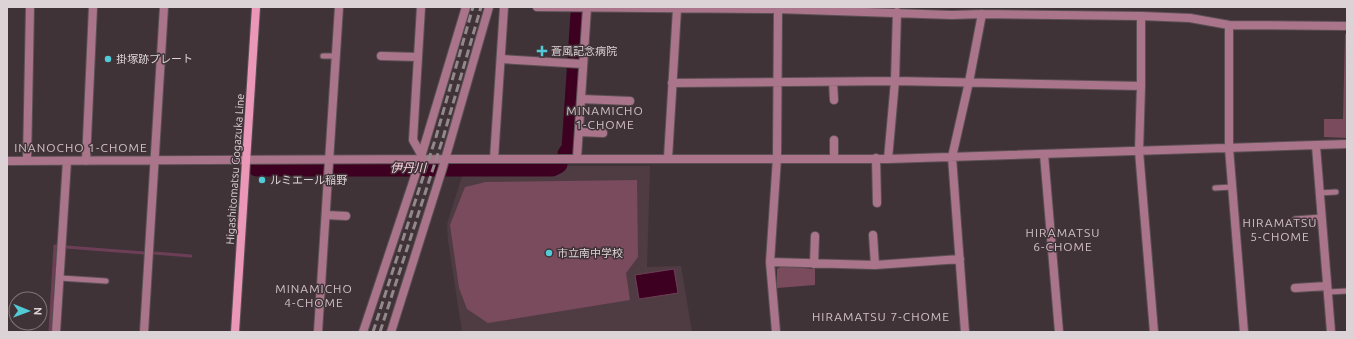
<svg xmlns="http://www.w3.org/2000/svg" width="1354" height="339" font-family="Ubuntu,'Noto Sans JP',sans-serif">
<style>
.built{fill:#4f3c43}
.green{fill:#794b5d}
.water{fill:#3d0021;stroke:#6d3f57}
.lines{fill:none;stroke-linecap:round;stroke-linejoin:round}
.stream{stroke:#6d3f57;stroke-width:3}
.river{stroke:#3d0021;stroke-width:19}
.service-casing{stroke:#5c5054;stroke-width:7}
.minor-casing{stroke:#5c5054;stroke-width:10}
.secondary-casing{stroke:#5c5054;stroke-width:10}
.service{stroke:#aa758a;stroke-width:5}
.minor{stroke:#aa758a;stroke-width:8}
.secondary{stroke:#ea97b8;stroke-width:8}
.rail{stroke:#93888c;stroke-width:3;stroke-dasharray:8 4;stroke-linecap:butt}
.poi-dot{fill:#52cbd7;stroke:#403338;stroke-width:1.5}
.labels{text-anchor:middle;dominant-baseline:central;stroke-width:3;stroke-linejoin:round;paint-order:stroke}
.poi-label{font-size:11px;fill:#dcd3d6;stroke:#403338;text-anchor:start}
.street-label{font-size:11px;fill:#dcd3d6;stroke:#403338}
.neighbourhood-label{font-size:12px;letter-spacing:1px;fill:#d0c0c5;stroke:#403338}
.water-label{font-size:12px;font-style:italic;fill:#fdd3e2;stroke:#403338}
</style>
<rect width="100%" height="100%" fill="#403338"/>
<path class="built" d="M563 166H650L647 267 681 266 692 332H462L448 240 447 224 464 170H552Z"/>
<path class="green" d="M1345 34H1347V138L1324 137V119H1343Z
M637 180 638 257 626 273 630 300 488 323 467 309 459 288 450 225 465 187 486 182Z
M782 266 815 269V285L777 288V269Z"/>
<path class="water" d="M674 269 678 293 639 299 635 275Z"/>
<g class="lines">
<path class="stream" d="M66 247 144 253
M154 253 191 256
M50 332 55 246H58"/>
<path class="river" d="M567 154 571 149 580 14
M257 167H552L558 164"/>
<g class="service-casing">
<path id="service" d="M323 56H336
M1215 188 1232 187
M1319 193 1336 192
M1295 219 1322 217
M60 278 106 281
M1328 292 1347 291"/>
</g>
<g class="minor-casing">
<path id="minor" d="M421 7 413 140 422 156
M537 7 777 9 952 15 982 14 1141 16 1190 18 1229 25 1347 26
M1141 16V86L1139 151 1154 332
M1229 25V148L1244 332
M381 56 418 57
M501 59 583 64
M833 82 834 100
M672 83 895 81 1141 86
M581 99 630 101
M579 132 603 133
M1316 146 1331 332
M1044 154 1059 332
M577 158 587 8
M668 158 677 9
M834 158V140
M876 158 877 203
M494 159 504 7
M888 159 895 81 897 12
M7 161 445 159H888L1347 144
M27 161 30 7
M86 161 93 7
M326 215 346 216
M873 235 875 265
M770 262 875 265 960 259
M814 264 815 236
M1295 288 1327 286
M56 332 67 161
M144 332 164 7
M318 332 339 7
M363 332 417 170 466 7
M391 332 442 170 489 7
M776 332 770 262 777 158 778 7
M965 332 952 157 969 82 982 14"/>
</g>
<g class="secondary-casing">
<path id="secondary" d="M235 332 256 7"/>
</g>
<use href="#service" class="service"/>
<use href="#minor" class="minor"/>
<use href="#secondary" class="secondary"/>
<path class="rail" d="M373 332 436 137 473 7
M380 332 443 138 481 7"/>
</g>
<g class="poi-dot">
<path d="M540 45h4v4h4v4h-4v4h-4v-4h-4v-4h4z"/>
<circle cx="108" cy="59" r="4"/>
<circle cx="262" cy="180" r="4"/>
<circle cx="549" cy="253" r="4"/>
</g>
<g class="labels">
<g class="poi-label">
<text x="551" y="51">蒼風記念病院</text>
<text x="116" y="59">掛塚跡プレート</text>
<text x="270" y="180">ルミエール稲野</text>
<text x="557" y="253">市立南中学校</text>
</g>
<g class="street-label">
<text transform="translate(235 169) rotate(-86)">Higashitomatsu Gogazuka Line</text>
</g>
<g class="neighbourhood-label">
<text x="605" y="110">MINAMICHO<tspan x="605" dy="14">1-CHOME</tspan></text>
<text x="81" y="147">INANOCHO 1-CHOME</text>
<text x="1280" y="222">HIRAMATSU<tspan x="1280" dy="14">5-CHOME</tspan></text>
<text x="1063" y="232">HIRAMATSU<tspan x="1063" dy="14">6-CHOME</tspan></text>
<text x="314" y="288">MINAMICHO<tspan x="314" dy="14">4-CHOME</tspan></text>
<text x="881" y="316">HIRAMATSU 7-CHOME</text>
</g>
<g class="water-label">
<text x="408" y="167">伊丹川</text>
</g>
</g>
<rect width="1354" height="339" fill="none" stroke="#dcd3d6" stroke-width="16"/>
<g transform="translate(28 311) rotate(91)"><circle r="19" fill="#403338" stroke="#7e7377"/>
<path d="M0-3L7 15L0 10L-7 15Z" fill="#52cbd7"/>
<text y="-6" font-size="11" font-weight="bold" text-anchor="middle" fill="#dcd3d6">N</text>
</g>
</svg>
